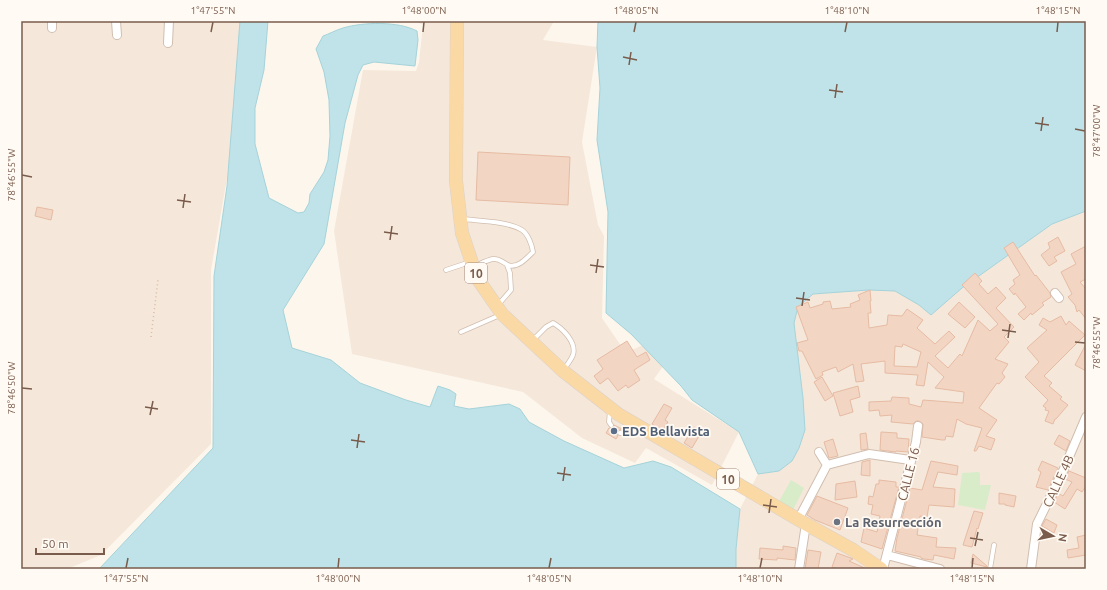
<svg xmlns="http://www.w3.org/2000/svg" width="1107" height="590" font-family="Ubuntu,sans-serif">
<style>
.residential{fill:#f5e8da}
.green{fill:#d8ecc9}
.water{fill:#bfe3e8;stroke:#a5d3da}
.building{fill:#f3d5c3;stroke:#e6bba3;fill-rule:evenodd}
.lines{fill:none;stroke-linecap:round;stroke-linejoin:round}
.lane-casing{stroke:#d1beb0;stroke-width:5.5}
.street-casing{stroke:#d1beb0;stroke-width:10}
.primary-casing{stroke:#dad1cd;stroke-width:14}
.path{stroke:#d9b8a5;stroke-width:1.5;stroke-dasharray:1 3;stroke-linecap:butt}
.lane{stroke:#fff;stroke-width:4}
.street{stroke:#fff;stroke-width:8}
.primary{stroke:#fbd9a5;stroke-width:13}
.ticks{fill:none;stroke:#7a5c4d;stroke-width:1.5}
.service-dot{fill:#5c6f8a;stroke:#fffaf3;stroke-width:1.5}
.worship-dot{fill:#6b7280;stroke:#fffaf3;stroke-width:1.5}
.labels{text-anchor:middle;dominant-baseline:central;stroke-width:3.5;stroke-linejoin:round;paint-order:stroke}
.shield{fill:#fffaf3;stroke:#a28b7f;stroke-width:1}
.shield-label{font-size:12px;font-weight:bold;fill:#7a5c4d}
.service-label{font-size:13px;font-weight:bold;fill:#4e5e75;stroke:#fffaf3;text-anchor:start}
.street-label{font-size:13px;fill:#7a5c4d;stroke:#fffaf3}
.worship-label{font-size:13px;font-weight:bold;fill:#5b616d;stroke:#fffaf3;text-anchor:start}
.neatline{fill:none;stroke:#7a5c4d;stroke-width:1.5}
.ticks-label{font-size:10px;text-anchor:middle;fill:#7a5c4d}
</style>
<rect width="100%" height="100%" fill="#fdf6ec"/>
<path class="residential" d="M21 21H250L236 127 211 270V444L101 555 67 569H21Z
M414 21H554L543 40 597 47 582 142 598 225 604 236 602 318 626 353 649 342 664 365 654 379 739 432 712 485 646 448 635 463 582 438 523 392 352 354 334 231 363 70 416 71 419 62 423 25Z
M1086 211V569H736V549L740 509 758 474 779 471 805 430 803 398 794 323 798 307 813 294 870 290 900 291 931 314 962 288 1052 223Z"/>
<path class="green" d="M978 472 980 473V485H991L985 510 958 505 962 473Z
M791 480 804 488 793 510 778 503Z"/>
<path class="water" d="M240 21H268L264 70 255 108V144L269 198 298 213 304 212 309 203 310 194 324 172 328 160 330 136 329 100 324 72 316 49 323 36C329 34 336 30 343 28 363 22 398 21 417 31L418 40 415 66 374 62 363 65 358 75 345 123 324 244 283 310 292 348 331 360 360 383 406 400 430 407 438 386 450 390 456 394 454 406 469 409 509 404 520 409 529 422 564 441 624 468 653 461 671 467 740 509 736 549V569H99L213 448 214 276 227 186Z
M598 21H1086V211L1052 224 962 288 931 315 919 305 895 291 869 290 813 294 798 307 794 323 803 398 805 430 799 448 792 461 779 471 758 474 739 432 692 400 681 386 631 334 606 313 608 212 597 140 600 88 597 47Z"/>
<path class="building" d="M478 152 570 157 568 205 476 200Z
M37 207 53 210 51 220 35 216Z
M1058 237 1065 251 1054 257 1057 261 1049 266 1041 255 1050 248 1048 243Z
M1013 242 1035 276 1036 275 1050 293 1051 297 1042 303 1044 305 1032 315 1031 313 1024 320 1018 314 1026 307 1015 293 1014 295 1009 289 1015 284 1013 280 1020 275 1004 248Z
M1086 246V279L1080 282 1086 289V319L1079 310 1077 312 1075 305 1068 297 1072 294 1061 272 1076 264 1071 254Z
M975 273 982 281 979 284 988 294 996 287 1006 298 996 308 1014 327 1004 337 1009 342 995 359 1008 364 1002 373 1005 377 999 384 997 383 979 408 997 420 986 436 995 439 991 450 979 446 976 451H974L982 428 966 424 957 419 953 437 946 436 945 440H942L922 437 923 424 919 421H916L913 424 891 422 892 415 880 416 879 410 869 411V402L891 401 892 397 909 398V404L921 407 923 400 963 403 964 392 935 388 944 377 928 362 924 386 916 385 918 375 885 373V361L861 364 864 381 856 382 853 364 838 372 836 367 822 372 823 375 816 379 802 351H799L797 343 808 340 796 307 808 302 810 308 823 304V302L830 301 832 309 851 307 850 304 860 300 858 295 870 290 871 301H870L871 313H868L869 328 887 325 888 315 902 316 907 309 923 320 917 328 935 344 949 331 955 337 935 356 948 368 960 354 962 356 978 320 990 331 998 324 962 285ZM903 344 921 352 917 367 894 366 895 346 902 347Z
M959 302 975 317 965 328 948 314Z
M1061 316 1066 325 1069 321 1085 335 1044 376 1052 383 1049 386 1062 397 1060 399 1068 405 1056 419H1055L1053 424 1045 421 1049 411 1045 410 1046 408 1043 406 1048 400 1025 377 1039 362 1027 348 1047 330 1039 325 1043 318 1050 322Z
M627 341 637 357 646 352 650 360 634 370 640 380 628 388 626 385 618 391 608 378 600 384 594 376 603 369 597 360Z
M1086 344V371L1075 365Z
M822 377 833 396 825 401 814 382Z
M858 386 860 397 850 400 853 412 840 416 833 393Z
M664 404 672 408 665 420 668 422 662 431 652 424Z
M614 425 622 429 617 431V433L618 436 616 439 606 433 609 428H613Z
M694 427 702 431 692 448 684 443Z
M881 432 897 433V438L909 439 908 452 896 451V452L880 450Z
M866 433 868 449 861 450 860 434Z
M1059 435 1070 441 1066 451 1054 444Z
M833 439 838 456 829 458 824 442Z
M870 460V476L861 475 862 462Z
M931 461 958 466 957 475 938 472 933 487 955 489 954 507 929 505 927 517 920 516 917 535 937 538 936 547 956 548 954 559 934 555 933 560 924 559 921 558V557L895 551 897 538 910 488 922 490Z
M1042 461 1058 468 1048 490 1036 487 1041 472 1038 470Z
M1069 471 1086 478V486L1082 492 1077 489 1065 509 1054 502 1058 493 1063 496 1072 482 1065 479Z
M879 480 896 482V487H899L882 549 861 542 864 528 877 532 880 516 871 514 873 505 868 504 869 496 873 497 876 484H879Z
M855 481 857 497 835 500 836 484Z
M999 493 1016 496 1014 507 1005 505V504H999Z
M817 496 848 508 840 530 815 520 807 515Z
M974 511 983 513 978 529 977 528 972 547 963 545Z
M1046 519 1057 525 1054 533 1042 526Z
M1086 535V555L1068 558 1067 550 1079 548 1077 537Z
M783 546 796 548 795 560 777 558V560L759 559 760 548 783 550Z
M808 550 821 552 818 569H805Z
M837 553 851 558 853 559 849 561 867 569H838L832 567Z
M973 554 987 566V567L971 563Z"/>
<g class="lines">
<g class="lane-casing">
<path id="lane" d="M463 219C480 221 507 221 522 230 528 234 532 245 533 252 527 258 517 269 508 265 503 263 500 258 493 259 487 260 480 264 475 266
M446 270 470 262
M498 305 511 290 510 273 507 265
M461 332 500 315
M533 340 546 327 553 323C562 328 577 342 573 355 571 360 567 365 564 369
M610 410 609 422 611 425
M620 433H625L639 430
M990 569 994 545"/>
</g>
<g class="street-casing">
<path id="street" d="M116 21 117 35
M52 28V21
M168 43 169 21
M1055 293 1059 298
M819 452 827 465
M827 465 869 454 910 460
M798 520 827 465
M887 555 940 569
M799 569 806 524
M883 569 916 442 918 426
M1031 569 1037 524 1063 471 1086 417"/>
</g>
<g class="primary-casing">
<path id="primary" d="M457 21 456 181 462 233 477 278 502 314 563 371 618 414 806 524 853 550 881 569"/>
</g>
<path class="path" d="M151 337 158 280"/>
<use href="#lane" class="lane"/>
<use href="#street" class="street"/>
<use href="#primary" class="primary"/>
</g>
<path class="ticks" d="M211 32 213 22M423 32 424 22M634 32 636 22M845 32 847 22M1057 32 1058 22M623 57 637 60M629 65 631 52M829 90 843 92M835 98 837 84M1035 123 1049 125M1075 129 1085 131M1041 131 1043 117M22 175 32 177M177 200 191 202M183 208 185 194M384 232 398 234M390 240 392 226M590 265 604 267M596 273 598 259M796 298 810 300M802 306 804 292M1002 330 1016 332M1008 338 1010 324M1075 342 1085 343M22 388 32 389M145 407 158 409M150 415 153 401M351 440 365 442M357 448 359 434M557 473 571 475M563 481 565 467M763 505 777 507M769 513 771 499M970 538 983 540M975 546 978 532M126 568 128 558M338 568 339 558M549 568 551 558M760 568 762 558M972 568 973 558"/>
<circle class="service-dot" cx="614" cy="431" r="4"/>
<circle class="worship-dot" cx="837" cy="522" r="4"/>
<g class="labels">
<g class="shield">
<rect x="465" y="263" width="22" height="20" rx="3"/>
<rect x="717" y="469" width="22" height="20" rx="3"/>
</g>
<g class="shield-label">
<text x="476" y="273">10</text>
<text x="728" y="479">10</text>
</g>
<g class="service-label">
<text x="622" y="431">EDS Bellavista</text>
</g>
<g class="street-label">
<text transform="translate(908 474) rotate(-76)">CALLE 16</text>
<text transform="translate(1058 481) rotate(-65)">CALLE 4B</text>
</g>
<g class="worship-label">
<text x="845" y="522">La Resurrección</text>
</g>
</g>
<rect width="1107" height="590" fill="none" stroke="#fffaf3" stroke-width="44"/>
<g transform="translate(1053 536) rotate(99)" stroke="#fffaf3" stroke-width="3" paint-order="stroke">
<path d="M0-3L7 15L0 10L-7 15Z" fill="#7a5c4d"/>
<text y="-6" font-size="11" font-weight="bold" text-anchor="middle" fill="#7a5c4d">N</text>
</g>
<path d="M36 548v6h68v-6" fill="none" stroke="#7a5c4d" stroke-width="2"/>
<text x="42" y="548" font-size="12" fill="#7a5c4d" stroke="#fffaf3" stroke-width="3" paint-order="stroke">50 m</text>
<rect x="22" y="22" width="1063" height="546" class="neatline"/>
<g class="ticks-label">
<text x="213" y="14">1°47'55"N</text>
<text x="424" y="14">1°48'00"N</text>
<text x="636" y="14">1°48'05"N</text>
<text x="847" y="14">1°48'10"N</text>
<text x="1058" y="14">1°48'15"N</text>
<text transform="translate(1096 131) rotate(-90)" y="4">78°47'00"W</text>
<text transform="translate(11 175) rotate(-90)" y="4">78°46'55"W</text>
<text transform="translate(1096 343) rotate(-90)" y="4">78°46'55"W</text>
<text transform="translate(11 388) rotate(-90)" y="4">78°46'50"W</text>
<text x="126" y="582">1°47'55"N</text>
<text x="338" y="582">1°48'00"N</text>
<text x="549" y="582">1°48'05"N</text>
<text x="760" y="582">1°48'10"N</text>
<text x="972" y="582">1°48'15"N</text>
</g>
</svg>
